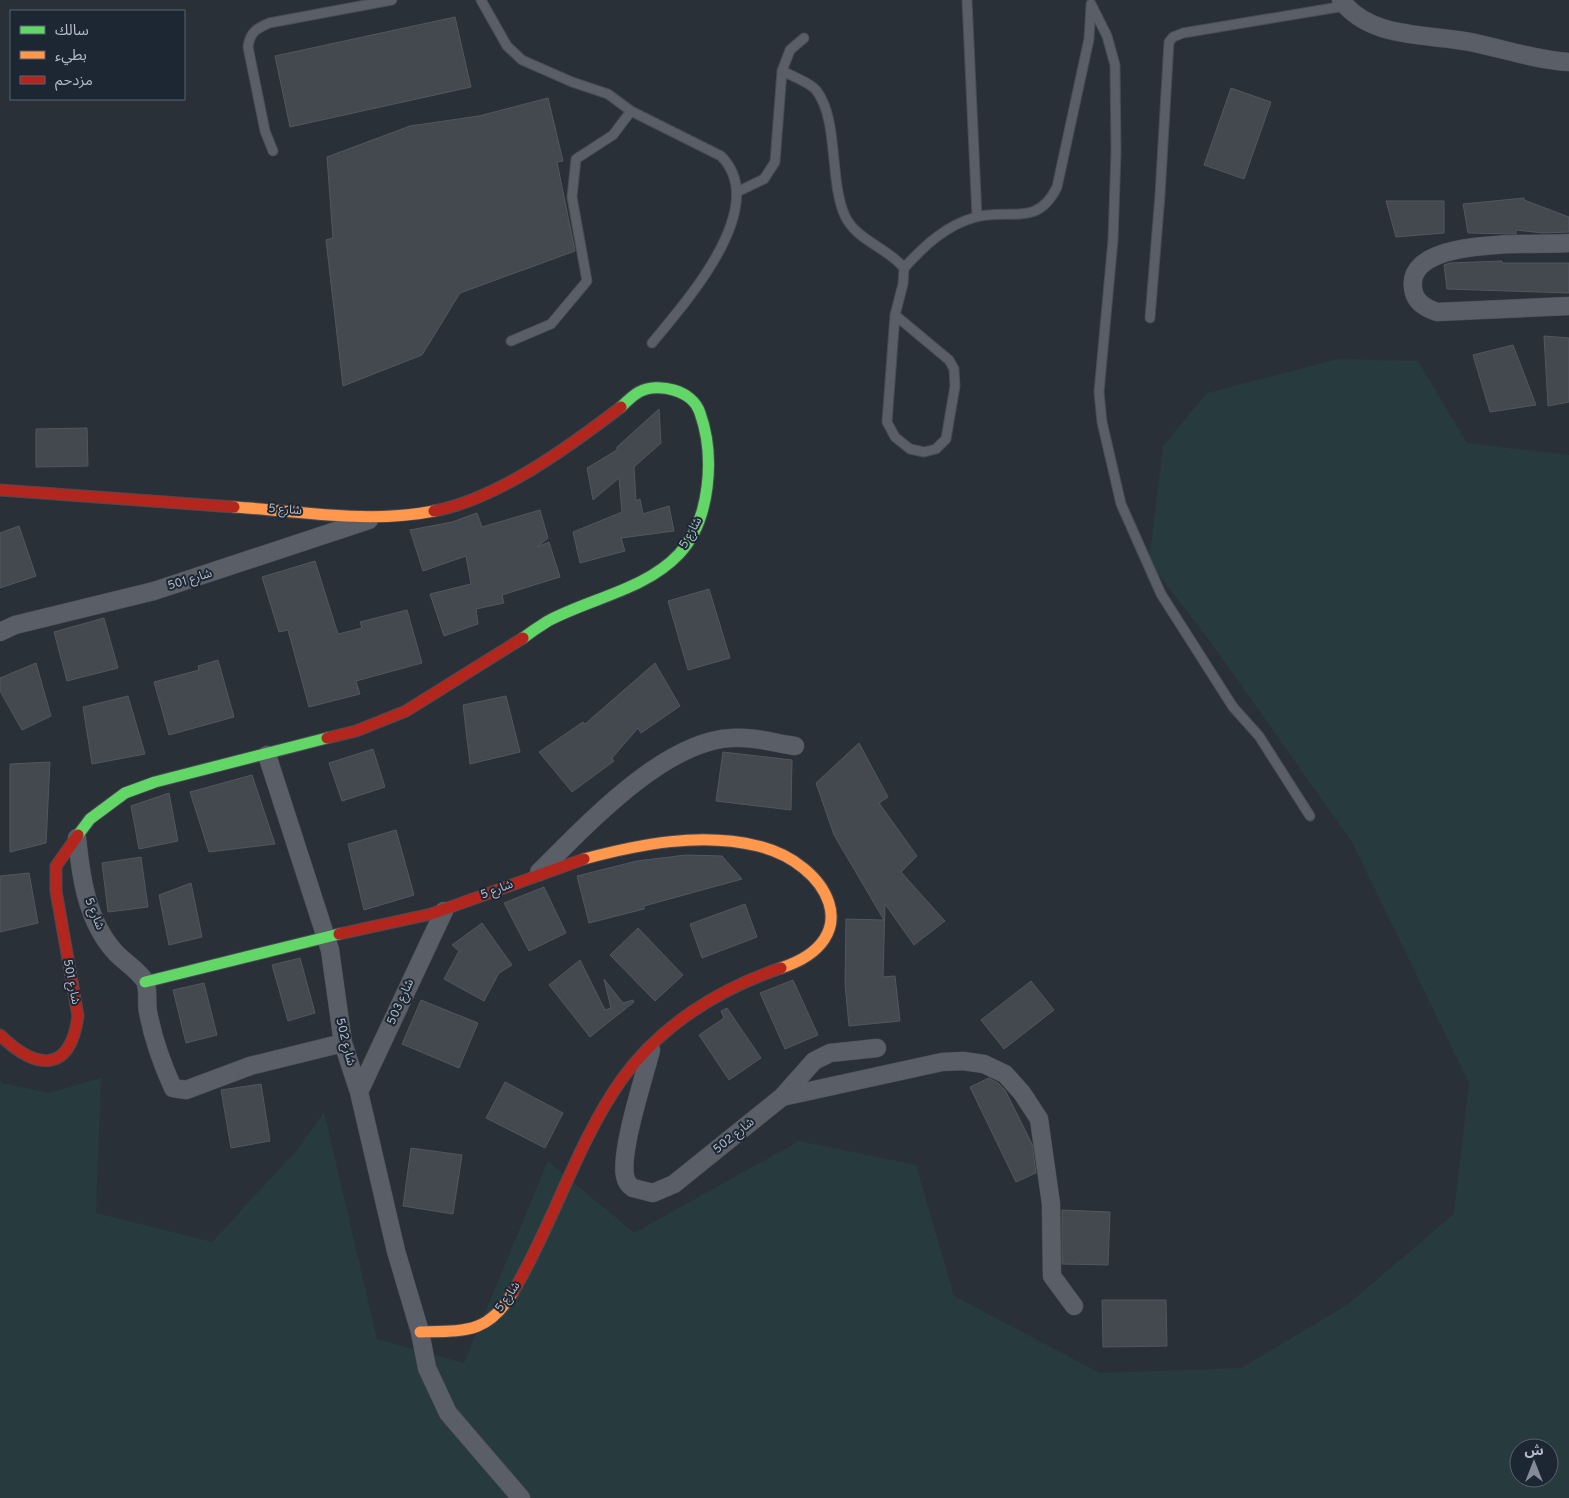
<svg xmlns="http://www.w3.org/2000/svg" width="1569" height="1498" font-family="Overpass,'Noto Sans Arabic',sans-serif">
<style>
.green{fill:#273a3e;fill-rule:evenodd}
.building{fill:#444950;stroke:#52575f}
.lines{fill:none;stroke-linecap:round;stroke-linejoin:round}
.lane-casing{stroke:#484c53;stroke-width:11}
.street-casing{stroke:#484c53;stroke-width:19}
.fast-casing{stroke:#484c53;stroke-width:13}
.slow-casing{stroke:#484c53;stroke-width:13}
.jam-casing{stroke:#484c53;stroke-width:13}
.lane{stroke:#5a5e66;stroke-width:9}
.street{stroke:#5a5e66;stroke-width:18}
.fast{stroke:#63d668;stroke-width:11}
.slow{stroke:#ff974d;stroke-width:11}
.jam{stroke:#b3261e;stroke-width:11}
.labels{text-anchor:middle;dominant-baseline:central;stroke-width:4;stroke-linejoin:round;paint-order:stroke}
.street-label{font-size:12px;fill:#b4bcc9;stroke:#1d2633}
</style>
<rect width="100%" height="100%" fill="#2a3038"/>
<path class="green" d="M1338 359 1418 361 1467 443 1569 455V1498H0V1079L2 1083 49 1093 101 1078 96 1213 212 1242 297 1150 324 1112 377 1339 464 1363 548 1161 634 1233 799 1141 916 1165 954 1296 1100 1373 1241 1368 1347 1305 1454 1214 1469 1083 1352 842 1212 644 1149 562 1163 446 1207 393ZM1519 1448H1549V1478H1519Z"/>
<path class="building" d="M455 17 471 87 290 127 275 56Z
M1231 88 1271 102 1244 179 1204 165Z
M548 98 563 161 557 162 575 251 460 293 422 355 343 386 326 240 333 238 327 157 410 126 479 116Z
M1524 198V200L1569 217V232L1543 233 1516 230V234L1468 233 1463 204Z
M1386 201H1444V233L1396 237Z
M1502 261V263H1569V293L1447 289 1444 265 1450 263Z
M1544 336 1569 338V402L1548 406Z
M1513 345 1536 405 1490 412 1473 355Z
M659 409 661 443 634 467 636 501 640 499 643 514 669 506 674 531 621 538 625 551 580 563 573 532 622 512 619 478 593 500 587 468 617 450V447Z
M87 428 88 466 36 467V429Z
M540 510 548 538 537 547 549 542 560 577 502 595 504 603 476 609 478 624 444 636 430 594 471 584 466 556 423 571 410 530 452 522 477 513 482 527Z
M19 526 36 576 0 588V533Z
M315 561 338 634 362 628 360 622 407 610 422 663 356 681 360 694 309 707 288 630 279 632 262 577Z
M709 589 730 658 688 670 668 601Z
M104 618 118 668 67 681 54 632Z
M218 660 234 717 169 735 154 682 199 670 198 666Z
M36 663 51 716 22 730 0 691V678Z
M655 663 680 706 641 733 638 728 612 758 614 761 572 792 539 752 583 722 585 724Z
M128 696 145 754 92 764 83 707Z
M506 696 520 752 470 764 463 705Z
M859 743 888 797 879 803 917 856 901 872 945 921 914 945 885 904 883 977 895 976 900 1021 849 1026 845 984 846 919 884 920 834 835 816 783Z
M373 749 385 787 342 801 329 763Z
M723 752 792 760 791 810 716 801Z
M50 762 46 843 10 852V764Z
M252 775 275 844 209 852 190 792Z
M169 793 178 841 139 849 131 806Z
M396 830 414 895 364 910 348 844Z
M686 855 722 856 742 879 644 906V909L589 923 577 876 637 861Z
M141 857 148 907 108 912 102 863Z
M29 873 38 923 0 932V876Z
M191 883 202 937 169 945 159 895Z
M544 887 566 933 529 951 504 903Z
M745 904 757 937 702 958 690 924Z
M482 923 512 965 499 973 484 1001 444 979 459 951 452 945Z
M638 928 683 975 655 1001 610 955Z
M300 958 315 1013 288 1021 272 965Z
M580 960 605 1010 611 1008 604 979 623 1003 633 1000 634 1002 590 1037 549 985Z
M793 980 818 1035 785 1049 760 993Z
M1031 981 1054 1010 1004 1049 981 1020Z
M204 983 217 1035 186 1043 173 990Z
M421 1000 478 1023 459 1068 402 1044Z
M727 1008 761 1058 729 1080 699 1035 724 1018 721 1011Z
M989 1078 998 1083 1005 1090 1032 1144 1036 1173 1016 1182 970 1087Z
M505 1082 563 1113 545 1148 486 1118Z
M261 1084 270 1141 231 1148 221 1090Z
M411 1148 462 1155 453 1214 403 1206Z
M1062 1210 1110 1212 1108 1265 1062 1264Z
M1102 1300H1166L1167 1346 1103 1347Z"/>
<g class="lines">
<g class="lane-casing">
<path id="lane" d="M481 0 507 46 522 60 572 82 608 94 631 111 613 135 576 159 572 197 587 281 551 324 511 341
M967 0 977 217
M1091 4 1107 36 1115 65 1116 152 1113 240 1099 392 1102 422 1121 504 1161 594 1233 707 1259 736 1310 816
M782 71C792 76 809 82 816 90 839 119 829 181 845 216 856 240 888 248 904 268L903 284 895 315 887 422 895 437 910 449 924 452 936 449 946 439 955 386 954 369 949 360 895 315
M631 111 721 156C772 207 684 304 652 343
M273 151 265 131 248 47C250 32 256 29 269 23L392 0
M737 192 764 179 775 162 782 71 790 50 804 38
M904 268C924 246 946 225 976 217 1010 208 1037 228 1057 187L1089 39 1091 6
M1150 318 1160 195 1169 42 1173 37 1183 33 1345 6"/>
</g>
<g class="street-casing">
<path id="street" d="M1341 0C1371 41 1432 33 1475 43 1507 50 1537 60 1569 62
M1569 243C1538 246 1398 234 1414 293 1417 304 1428 309 1437 312L1569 306
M0 632 15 625 154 591 369 520
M267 755 330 950 343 1043 359 1092 396 1251 420 1332 427 1368 448 1413 521 1498
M77 838C81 878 87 921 115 952 123 961 138 970 145 981 149 989 146 1003 148 1012 153 1038 162 1064 173 1088L186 1090 250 1066 343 1043
M539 872C586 826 662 742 731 738 752 736 774 743 795 746
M651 1050C644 1078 620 1150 625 1176 626 1181 628 1185 633 1188L653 1193 674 1184 782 1097 814 1061 830 1053 877 1048
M359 1092 444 911
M782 1097 942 1062 963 1061 984 1064 1005 1074 1022 1093 1039 1119 1051 1204 1052 1276 1074 1306"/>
</g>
<g class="fast-casing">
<path id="fast" d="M523 638C531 632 540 626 548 621 591 598 645 590 679 554 711 520 715 455 700 413 693 390 658 382 639 392 632 396 626 402 621 407
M78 835 90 819 125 793 155 782 327 738
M145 982 339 934"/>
</g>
<g class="slow-casing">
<path id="slow" d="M234 507C300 511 369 524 434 511
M584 859C640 844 701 832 758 846 828 863 869 939 781 968
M420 1332C465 1331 488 1334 513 1292"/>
</g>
<g class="jam-casing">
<path id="jam" d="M0 490 234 507
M434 511C498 499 570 446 621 407
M327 738 356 731 406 711 523 638
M339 934 431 914 584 859
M0 1035C36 1070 70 1074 78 1016L56 891V866L78 835
M513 1292C554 1223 576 1144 622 1079 661 1025 719 989 781 968"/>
</g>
<use href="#lane" class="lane"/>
<use href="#street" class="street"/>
<use href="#fast" class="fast"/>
<use href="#slow" class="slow"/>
<use href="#jam" class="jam"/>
</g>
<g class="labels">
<g class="street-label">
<text transform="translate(285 510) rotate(4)">شارع 5</text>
<text transform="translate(691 533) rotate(-61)">شارع 5</text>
<text transform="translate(190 580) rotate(-17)">شارع 501</text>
<text transform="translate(497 890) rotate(-21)">شارع 5</text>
<text transform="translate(94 914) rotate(68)">شارع 5</text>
<text transform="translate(71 982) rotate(79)">شارع 501</text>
<text transform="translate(401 1002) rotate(-66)">شارع 503</text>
<text transform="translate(345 1042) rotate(76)">شارع 502</text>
<text transform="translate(734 1136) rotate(-39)">شارع 502</text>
<text transform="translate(508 1297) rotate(-55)">شارع 5</text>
</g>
</g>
<rect x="10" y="10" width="175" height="90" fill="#1d2633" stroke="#59626f"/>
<rect x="20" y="26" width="25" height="8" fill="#63d668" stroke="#59626f"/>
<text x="55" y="35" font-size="15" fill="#b4bcc9">سالك</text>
<rect x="20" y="51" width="25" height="8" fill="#ff974d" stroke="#59626f"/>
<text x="55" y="60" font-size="15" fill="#b4bcc9">بطيء</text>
<rect x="20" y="76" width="25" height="8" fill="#b3261e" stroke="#59626f"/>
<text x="55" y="85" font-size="15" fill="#b4bcc9">مزدحم</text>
<g transform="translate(1534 1463)"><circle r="24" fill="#1d2633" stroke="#59626f"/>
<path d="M0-4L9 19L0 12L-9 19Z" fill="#848b96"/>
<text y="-8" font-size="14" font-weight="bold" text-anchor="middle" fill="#b4bcc9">ش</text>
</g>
</svg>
